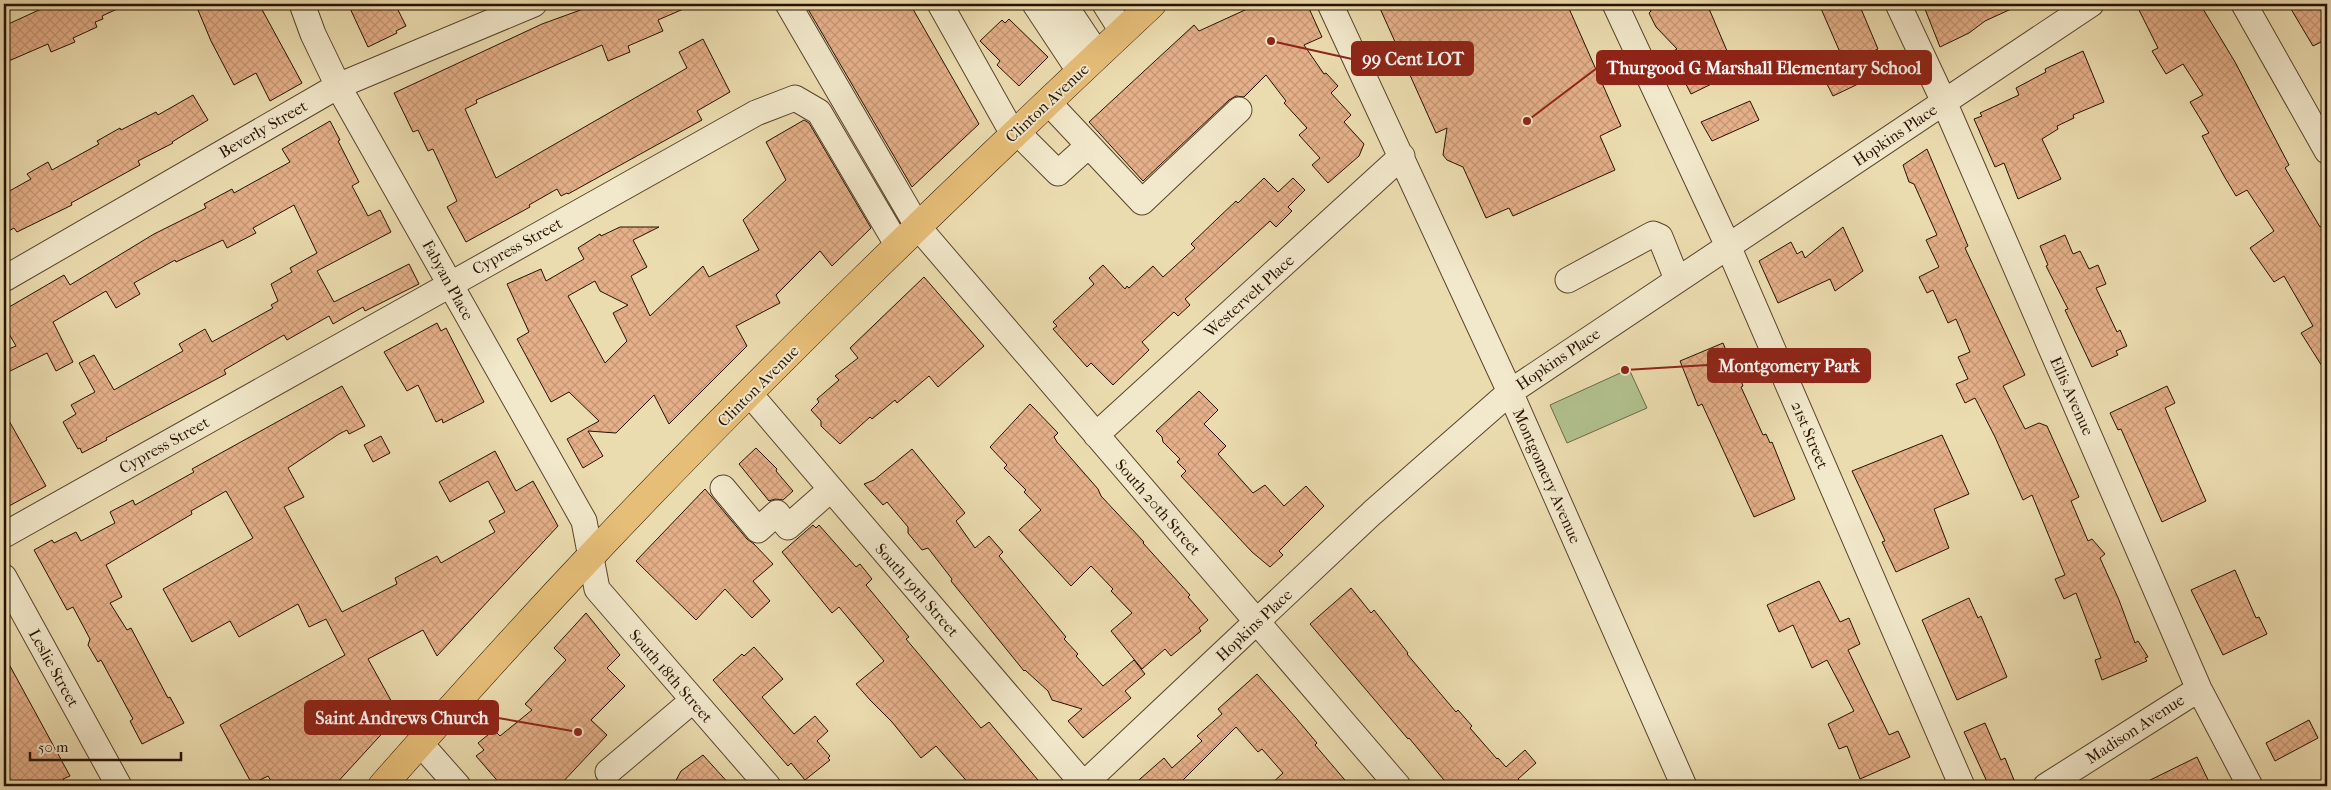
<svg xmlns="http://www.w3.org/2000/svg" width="2331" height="790" font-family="'IM FELL French Canon',serif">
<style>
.park{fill:#b1c28f;stroke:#6c6a48}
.building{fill:url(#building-cross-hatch);stroke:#281200;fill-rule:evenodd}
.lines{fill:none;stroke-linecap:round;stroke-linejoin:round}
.minor-casing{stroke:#59442c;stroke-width:27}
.major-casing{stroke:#281200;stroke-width:29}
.minor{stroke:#f2e8cb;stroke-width:25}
.major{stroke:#e6be78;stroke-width:28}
.labels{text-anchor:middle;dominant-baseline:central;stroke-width:4;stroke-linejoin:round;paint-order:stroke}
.street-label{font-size:16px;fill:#281200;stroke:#f2e8cb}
.leader{fill:none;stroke:#8f2418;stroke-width:2}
.callout-dot{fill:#8f2418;stroke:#f2e8cb;stroke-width:2}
.callout{fill:#8f2418;stroke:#8f2418;stroke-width:2}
.callout-label{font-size:18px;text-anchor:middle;font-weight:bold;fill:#fff}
</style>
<defs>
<pattern id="building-cross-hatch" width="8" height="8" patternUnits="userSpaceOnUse" patternTransform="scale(1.25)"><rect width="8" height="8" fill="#e4af89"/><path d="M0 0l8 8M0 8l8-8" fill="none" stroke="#c49674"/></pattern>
</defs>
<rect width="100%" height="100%" fill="#ebdcaf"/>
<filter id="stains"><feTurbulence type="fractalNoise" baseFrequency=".004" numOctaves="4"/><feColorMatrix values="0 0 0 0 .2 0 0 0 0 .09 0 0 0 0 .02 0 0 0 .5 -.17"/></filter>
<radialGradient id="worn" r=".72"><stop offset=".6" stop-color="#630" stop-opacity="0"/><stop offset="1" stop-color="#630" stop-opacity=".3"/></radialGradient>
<path class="park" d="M1629 369 1647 408 1567 443 1550 405Z"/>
<path class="building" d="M52 4H128L102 16 103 19 95 22 97 27 73 38 75 42 51 52 48 44 4 63V26Z
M211 4H259L302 83 270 101 256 73 234 85 211 41 198 10Z
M348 4H395L406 26 396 31 397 33 368 47Z
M597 4H695L658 20 663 31 628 46 630 52 608 61 602 45 476 100 477 103 465 109 496 178 687 68 679 52 703 39 730 92 697 111 702 120 568 194 567 193 561 196 557 189 529 205 530 207 466 242 447 207 457 201 433 149 428 151 418 130 413 132 394 93 542 24Z
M805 4H910L979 124 912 187Z
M1258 4H1307L1322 37 1304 45 1324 74 1326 73 1338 86 1331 93 1351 115 1344 122 1364 144 1359 156 1328 183 1312 165 1320 158 1299 135 1307 128 1284 103 1286 101 1266 75 1244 97 1236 96 1229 100 1143 181 1089 122 1194 25 1199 31Z
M1378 4H1567L1621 126 1600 136 1615 170 1513 216 1509 208 1486 218 1463 167 1447 160 1443 155 1447 128 1436 133Z
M1647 4H1707L1736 72 1691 94 1670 53 1677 49 1656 27 1649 13 1651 11Z
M1819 4H1859L1878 49 1867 54 1877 75 1833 96 1823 76 1846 66Z
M1923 4H2022L1985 21 1969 33 1940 47Z
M2136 4H2200L2235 62 2269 127 2289 165 2285 168 2320 227 2327 222V374L2301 333 2313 326 2284 276 2274 282 2250 248 2274 231 2247 190 2236 196 2224 176 2202 136 2209 133 2190 102 2203 95 2183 64 2166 74 2152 51 2158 48Z
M2288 4H2327V39L2313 46Z
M1009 19 1048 57 1019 86 997 65 1000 61 980 41 1002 20 1005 23Z
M2083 51 2104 102 2073 115 2074 118 2057 126 2058 129 2042 139 2061 179 2018 199 2004 163 1995 167 1974 119 1982 116 1980 113 2019 95 2016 88 2046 72 2045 69Z
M193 95 208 120 172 142 173 143 138 161 140 165 71 203 72 205 17 232 14 228 4 234V194L31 179 27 174 48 162 52 170 99 144 97 141 120 128 121 130 156 112 158 115Z
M1750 101 1759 120 1712 141 1701 122Z
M804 120 809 123 871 228 832 266 820 251 776 295 780 303 736 326 747 346 669 424 654 395 616 433 588 431 603 456 583 468 567 439 599 421 569 392 551 402 517 339 529 332 507 284 541 269 546 281 584 259 578 248 600 234 601 236 620 227H659L633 240 647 267 631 276 650 316 703 266 709 277 759 250 743 220 786 180 766 142ZM595 281 600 291 628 305 613 313 627 341 605 363 568 296Z
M330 121 340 140 338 141 359 182 352 186 368 216 380 210 391 232 317 271 334 302 409 264 419 284 365 311 363 307 333 324 329 316 287 340 284 335 224 370 226 374 106 438 107 440 82 453 80 448 78 449 63 422 76 414 71 405 95 392 79 363 94 355 114 390 183 351 179 344 205 329 212 342 273 308 271 305 278 301 271 284 292 272 290 268 317 253 294 205 253 228 256 233 227 248 223 240 176 262 175 260 134 283 140 294 116 308 106 291 53 322 73 362 56 371 47 353 4 374V351L16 346 4 325V310L64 275 70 285 154 234 206 208 204 204 232 189 234 193 290 162 282 149Z
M1927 149 1968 246 1965 248 2025 375 2003 386 2025 429 2039 423 2047 426 2079 497 2071 501 2088 541 2092 539 2105 554 2100 558 2119 600 2135 643 2138 641 2148 657 2145 658 2147 661 2102 680 2095 660 2101 658 2076 593 2064 599 2055 579 2065 575 2032 495 2023 500 1995 437 1975 398 1965 403 1956 384 1968 379 1958 357 1970 352 1956 319 1948 323 1933 290 1927 293 1919 277 1939 267 1926 240 1937 235 1914 184 1909 182 1903 165Z
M1264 178 1278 192 1293 178 1305 190 1288 207 1292 211 1276 227 1270 221 1185 299 1190 305 1178 316 1174 312 1142 342 1149 350 1113 385 1091 363 1087 367 1053 329 1057 326 1053 322 1094 284 1089 278 1103 265 1125 289 1127 286 1129 288 1153 266 1163 277 1195 248 1191 244 1218 218 1236 201 1238 203Z
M1843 227 1863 271 1835 291 1830 279 1778 303 1759 261 1791 242 1797 254 1802 251 1805 258Z
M2065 235 2073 254 2080 251 2089 269 2098 265 2106 284 2096 288 2117 332 2120 330 2127 346 2116 351 2118 355 2092 367 2065 310 2068 309 2046 266 2048 265 2040 246Z
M924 277 984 346 938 387 929 376 897 403 895 400 872 419 870 417 840 444 821 426V421L811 410 819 402 817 399 839 380 835 376 858 358 850 348Z
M437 323 441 331 446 328 484 402 443 423 442 419 436 422 418 385 407 391 384 352Z
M1723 343 1733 367 1735 366 1743 386 1741 387 1763 435 1766 434 1770 443 1772 442 1795 499 1754 517 1702 404 1698 406 1680 361Z
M342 386 365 426 349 434 347 430 339 434 288 468 304 497 284 507 342 612 397 584 395 578 437 556 441 563 495 532 489 521 505 512 488 481 450 502 439 482 495 451 516 491 533 481 558 526 437 656 423 630 368 659 399 715 334 786H274L268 776 252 784 220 725 345 655 326 619 309 627 298 604 239 637 230 621 192 642 163 589 253 538 226 491 191 511 192 514 106 565 122 597 110 603 127 630 131 628 168 698 170 697 184 723 142 744 130 721 133 719 101 660 98 662 88 645 90 639 73 607 67 610 34 550 52 540 54 543 76 532 81 541 115 523 110 512 133 500 135 505 194 472 192 469Z
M2167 386 2175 403 2165 408 2206 501 2162 522 2121 429 2118 430 2110 413Z
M1199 391 1218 410 1204 424 1226 446 1218 454 1253 493 1265 485 1284 506 1306 486 1324 506 1279 551 1283 555 1270 567 1252 552 1181 476 1186 471 1177 462 1180 459 1163 442 1162 437 1156 431Z
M1030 404 1058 433 1054 437 1057 442 1098 489 1101 496 1144 542 1143 543 1190 595 1188 597 1208 620 1199 628 1201 631 1171 656 1165 649 1142 669 1111 631 1132 613 1111 591 1113 589 1091 566 1071 586 1019 530 1041 510 1024 492 1026 490 1004 468 1007 465 990 447Z
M4 412 46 486 9 506 4 497Z
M1942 435 1969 494 1934 509 1949 548 1896 572 1882 542 1885 541 1852 471Z
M381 436 390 453 373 462 364 445Z
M756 448 777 469 776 471 793 491 783 500 775 499 769 501 739 464Z
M912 449 965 513 956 521 975 548 989 536 1003 552 999 556 1066 637 1064 639 1078 654 1076 656 1103 686 1134 660 1145 674 1125 691 1131 698 1083 738 1068 721 1082 709 1052 700 1048 691 1025 670 1024 671 951 581 952 579 928 548 922 550 908 533V527L887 502 883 505 864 484 874 480Z
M705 489 747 539 754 544 773 564 753 581 770 601 752 618 725 589 696 620 636 561Z
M813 525 816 528 819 525 856 567 860 564 872 579 866 585 909 637 906 639 981 728 989 722 1043 786H971L936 746 921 758 892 722 870 700 856 684 884 661 839 607 832 613 782 552Z
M2235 570 2256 618 2259 617 2267 634 2223 655 2191 590Z
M1819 581 1840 622 1849 618 1860 644 1848 650 1889 735 1898 731 1910 757 1860 779 1847 746 1839 749 1828 724 1854 711 1827 660 1812 668 1793 625 1779 632 1767 605Z
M1351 588 1371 613 1374 610 1408 653 1407 654 1456 712 1458 710 1472 726 1470 728 1497 759 1498 758 1506 767 1525 750 1536 763 1518 779 1525 786H1449L1409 738 1408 739 1310 624Z
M1969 598 1978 618 1981 616 2007 677 1957 700 1922 620Z
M586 613 620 655 607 668 625 686 591 720 607 735 559 786H502L476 756 484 750 478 743 494 730 500 736 532 710 525 704 566 660 554 648Z
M754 647 783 679 762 697 794 734 815 716 828 731 817 741 830 756 828 758 830 760 805 780 791 763 788 766 713 680 742 654 744 656Z
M4 655 70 776 63 779 66 786H4Z
M1257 674 1296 718 1317 743 1315 745 1350 786H1269L1283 773 1262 749 1258 752 1236 727 1183 780 1188 786H1132L1164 758 1172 768 1202 741 1197 736 1222 714 1218 709Z
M2309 720 2318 738 2275 761 2266 743Z
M1985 723 2001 760 2005 758 2014 780 2006 786H1989L1964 732Z
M703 755 731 786H673L681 771Z
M2197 757 2211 786H2138Z"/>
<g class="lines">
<g class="minor-casing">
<path id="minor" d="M302 4 313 34 338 86 584 521 597 589 768 786
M788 4 918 227 1398 786
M940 4 1013 134
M1035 4 1080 72
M1064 4 1098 55
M1105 4 1122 31
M1330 4 1510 392 1684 786
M1615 4 1728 246 1962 786
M1898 4 1944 102 2199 689 2250 786
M2244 4 2327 151
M1048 102 1142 202 1239 110
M1016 131 1058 173 1088 146
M4 279 338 86 534 4
M1568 280 1653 234 1660 237 1677 279
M749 393 1085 786
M1096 435 1402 156
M723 488 758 530 777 513 788 527 831 489
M4 535 756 113 795 98 819 112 898 246
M4 577 119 786
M420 743 458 786
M608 772 692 701
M1082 786 1372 513 1510 392 2091 4
M2046 786 2199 689"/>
</g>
<g class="major-casing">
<path id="major" d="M382 786C450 709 519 632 590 557 770 366 960 184 1152 4"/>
</g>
<use href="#minor" class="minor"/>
<use href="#major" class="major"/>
</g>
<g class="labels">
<g class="street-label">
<text transform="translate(1047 103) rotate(-43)">Clinton Avenue</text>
<text transform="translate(263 129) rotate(-30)">Beverly Street</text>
<text transform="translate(1895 135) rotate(-34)">Hopkins Place</text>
<text transform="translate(517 246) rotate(-29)">Cypress Street</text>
<text transform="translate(448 280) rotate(61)">Fabyan Place</text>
<text transform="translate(1249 296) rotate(-42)">Westervelt Place</text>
<text transform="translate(1558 359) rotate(-34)">Hopkins Place</text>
<text transform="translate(758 386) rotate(-45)">Clinton Avenue</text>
<text transform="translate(2072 396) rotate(66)">Ellis Avenue</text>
<text transform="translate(1810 435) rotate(67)">21st Street</text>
<text transform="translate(164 445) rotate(-29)">Cypress Street</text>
<text transform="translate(1547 476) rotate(66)">Montgomery Avenue</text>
<text transform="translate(1158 507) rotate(49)">South 20th Street</text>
<text transform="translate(917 590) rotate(49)">South 19th Street</text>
<text transform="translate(1254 625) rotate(-43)">Hopkins Place</text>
<text transform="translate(54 668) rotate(61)">Leslie Street</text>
<text transform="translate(671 676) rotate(49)">South 18th Street</text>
<text transform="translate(2135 729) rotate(-33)">Madison Avenue</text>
</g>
</g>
<path class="leader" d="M1271 41L1352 59M1527 121L1597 68M1625 370L1708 365M578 732L498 718"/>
<g class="callout-dot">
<circle cx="1271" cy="41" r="5"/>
<circle cx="1527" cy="121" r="5"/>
<circle cx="1625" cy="370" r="5"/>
<circle cx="578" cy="732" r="5"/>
</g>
<g class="callout">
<rect x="1352" y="42" width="121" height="33" rx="5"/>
<rect x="1597" y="51" width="334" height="33" rx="5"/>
<rect x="1708" y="349" width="162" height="33" rx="5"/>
<rect x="305" y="701" width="193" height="33" rx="5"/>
</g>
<g class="callout-label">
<text x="1413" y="65">99 Cent LOT</text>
<text x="1764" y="74">Thurgood G Marshall Elementary School</text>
<text x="1789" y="372">Montgomery Park</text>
<text x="402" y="724">Saint Andrews Church</text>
</g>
<rect width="2331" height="790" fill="none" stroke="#ebdcaf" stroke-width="20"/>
<rect x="5" y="5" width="2321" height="780" fill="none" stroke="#281200" stroke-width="2.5"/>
<rect x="10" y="10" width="2311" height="770" fill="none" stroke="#281200"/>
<path d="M30 752v8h151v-8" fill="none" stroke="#281200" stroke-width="2.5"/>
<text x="38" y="752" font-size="15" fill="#281200" stroke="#f2e8cb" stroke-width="4" paint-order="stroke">50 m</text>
<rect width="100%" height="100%" filter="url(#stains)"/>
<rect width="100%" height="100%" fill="url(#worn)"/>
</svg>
